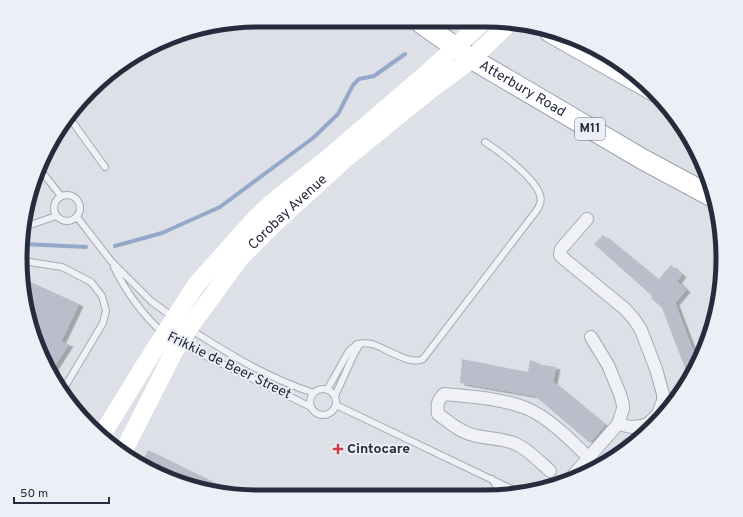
<svg xmlns="http://www.w3.org/2000/svg" width="743" height="517" font-family="Overpass,sans-serif">
<style>
.green{fill:#c0d2bd}
.lines{fill:none;stroke-linecap:round;stroke-linejoin:round}
.stream{stroke:#96a8c9;stroke-width:4}
.building{fill:#babeca;filter:url(#shadow)}
.lane-casing{stroke:#a6aab4;stroke-width:8}
.street-casing{stroke:#a6aab4;stroke-width:14}
.primary-casing{stroke:#9ca2b3;stroke-width:22}
.lane{stroke:#eff1f6;stroke-width:6}
.street{stroke:#eff1f6;stroke-width:12}
.secondary{stroke:#fff;stroke-width:18}
.primary{stroke:#fff;stroke-width:20}
.poi-dot{fill:#d33b40;stroke:#eceff5;stroke-width:1.5}
.labels{text-anchor:middle;dominant-baseline:central;stroke-width:4;stroke-linejoin:round;paint-order:stroke}
.shield{fill:#eceff5;stroke:#616675;stroke-width:1}
.shield-label{font-size:13px;font-weight:bold;fill:#262c3e}
.street-label{font-size:14px;fill:#262c3e;stroke:#eceff5}
.poi-label{font-size:14px;font-weight:bold;fill:#262c3e;stroke:#eceff5;text-anchor:start}
.rim{fill:none;stroke:#262c3e;stroke-width:5}
</style>
<defs>
<filter id="shadow"><feDropShadow dx="4.5" dy="2.5" stdDeviation="0" flood-color="#0004"/></filter>
</defs>
<rect width="100%" height="100%" fill="#dde0e7"/>
<path class="green" d="M625 437 632 442 605 462Z"/>
<g class="lines">
<path class="stream" d="M23 244 86 247
M115 246 162 233 220 207 313 138 338 114 353 85 359 79 374 76 405 54"/>
</g>
<path class="building" d="M603 235 658 280 671 265 682 275 677 281 686 290 675 303 697 361 688 376 662 308 651 298 652 296 594 244Z
M24 279 79 304 61 342 69 344 51 372 45 364 25 305Z
M462 359 528 372 530 360 537 362V364L556 367 553 382 605 425 590 443 535 396 460 383Z
M148 450 234 492 167 479 142 462Z"/>
<g class="lines">
<g class="lane-casing">
<path id="lane" d="M69 117 105 167
M38 167 61 196
M54 208a13 13 0 1 1 26 0a13 13 0 1 1-26 0Z
M77 217 111 261 151 301 174 318
M23 225 33 224 56 216
M23 261 62 267 91 282 102 296 106 311 103 323 63 390
M114 267C126 292 142 314 163 333
M190 329C229 354 269 379 314 393
M181 344 311 407
M310 402a13 13 0 1 1 26 0a13 13 0 1 1-26 0Z
M327 390 349 351 357 344C362 343 367 343 372 344 385 348 411 366 423 359L537 210C540 205 542 200 540 195 535 178 499 151 485 142
M335 396 354 354 360 344
M336 405 520 493
M492 479 501 493"/>
</g>
<g class="street-casing">
<path id="street" d="M587 219 561 249 560 255 563 258 625 309 634 319 641 330 656 369 663 394V401L658 414 649 423 642 426 631 427 618 424
M550 471C540 462 529 450 516 444 503 438 487 439 473 435 460 432 449 422 438 414 437 405 437 401 444 394 471 397 500 398 526 408 548 417 572 441 589 458
M570 479 618 424 623 409V405L620 394 608 365 591 337"/>
</g>
<g class="primary-casing">
<g id="primary">
<path id="s2" d="M421 23 472 59 644 160 711 196"/>
<path d="M550 32 654 91"/>
</g>
</g>
<use href="#lane" class="lane"/>
<use href="#street" class="street"/>
<g class="secondary">
<path d="M102 435 146 363 196 285 254 220 273 202 327 159 434 67 480 24"/>
<path id="s1" d="M124 450 175 350 189 328 240 258 279 219 345 159 430 90 472 59 508 24"/>
</g>
<use href="#primary" class="primary"/>
</g>
<path class="poi-dot" d="M336 443h4v4h4v4h-4v4h-4v-4h-4v-4h4z"/>
<g class="labels">
<rect class="shield" x="575" y="118" width="30" height="22" rx="3"/>
<g class="shield-label">
<text x="590" y="129">M11</text>
</g>
<g class="street-label">
<text stroke="none"><textPath href="#s2" startOffset="121">Atterbury Road</textPath></text>
<text stroke="none"><textPath href="#s1" startOffset="291">Corobay Avenue</textPath></text>
<text transform="translate(229 366) rotate(26)">Frikkie de Beer Street</text>
</g>
<g class="poi-label">
<text x="347" y="449">Cintocare</text>
</g>
</g>
<path d="M0 0H743V517H0ZM258 27H485A231 231 0 0 1 716 258V259A231 231 0 0 1 485 490H258A231 231 0 0 1 27 259V258A231 231 0 0 1 258 27Z" fill="#eceff5" fill-rule="evenodd"/>
<path class="rim" d="M258 27H485A231 231 0 0 1 716 258V259A231 231 0 0 1 485 490H258A231 231 0 0 1 27 259V258A231 231 0 0 1 258 27Z"/>
<path d="M14 497v6h95v-6" fill="none" stroke="#262c3e" stroke-width="2"/>
<text x="20" y="497" font-size="12" fill="#262c3e" stroke="#eceff5" stroke-width="3" paint-order="stroke">50 m</text>
</svg>
